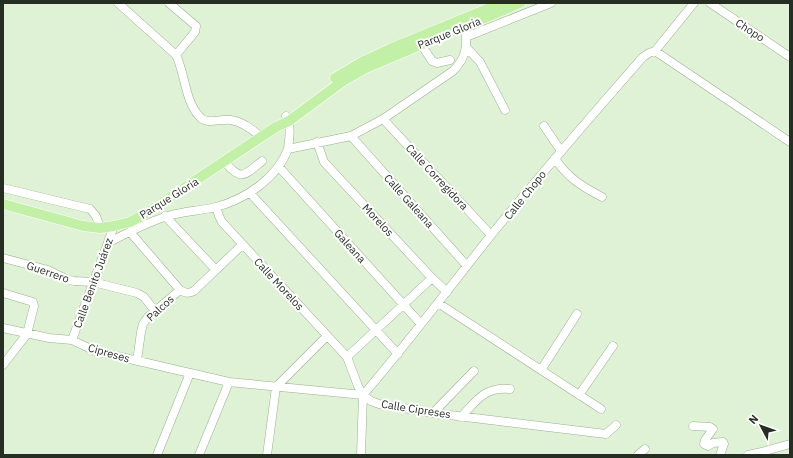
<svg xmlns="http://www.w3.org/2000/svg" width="793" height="458" font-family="'IBM Plex Sans',sans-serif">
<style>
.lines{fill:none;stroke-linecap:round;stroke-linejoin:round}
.minor-casing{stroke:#9cad93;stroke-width:9}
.major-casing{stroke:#fff;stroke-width:11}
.minor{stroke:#fff;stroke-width:8}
.major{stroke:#c2f0a7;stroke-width:10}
.labels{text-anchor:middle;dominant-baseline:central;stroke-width:4;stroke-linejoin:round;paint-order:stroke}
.street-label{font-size:11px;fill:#262d23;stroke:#fff}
</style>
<rect width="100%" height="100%" fill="#dff2d6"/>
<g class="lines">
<g class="minor-casing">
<path id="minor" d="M118 3 176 55C185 73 185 101 199 116 207 126 221 118 231 120 243 122 252 129 261 137
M169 3 196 26 195 32 176 55
M710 3 790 57
M466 37 551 3
M421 44 432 61 437 63 450 60
M466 47 480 62 505 110
M655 51 790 142
M286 116C292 126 289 139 288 149
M383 119 491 235
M544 126 561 151
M351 136 467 266
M317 142 324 162 432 278 447 292
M555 158C566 177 583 187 602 197
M225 162C241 182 245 175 262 161
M279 167 421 324
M3 188 90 209 96 216 100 228
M250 193 398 354
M216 207 219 216 222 222 347 357 358 386 363 395
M165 216 216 270
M130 232 180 290
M109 242C128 233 147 222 168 216 183 211 200 211 216 207 246 199 277 178 288 149L351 136 383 119 453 71C468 56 469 41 462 21
M3 258 48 270 66 279 74 281 93 282 137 293 144 297 155 311
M3 293 33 302 34 306 27 334 3 365
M438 303 601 409
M3 328 49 338 72 340 95 351 229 382 363 395 371 401 379 404 433 413 606 434 616 425
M72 340 114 226
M347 357 432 278
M137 361 141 332 143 324 148 317 180 290C185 293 188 294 194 291L242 245
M541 370 577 314
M363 395C408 343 449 288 492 234 541 174 592 115 643 57L649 53 655 51 694 3
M579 395 613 346
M433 413 474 371
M461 417C477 400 484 387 510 389
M693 426 710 427 713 429 705 440 704 444 708 446 713 443 723 442 724 444 720 455
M157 455 190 373
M199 455 229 382
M267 455 276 387 327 336
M361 455 363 395
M638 455 645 449
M748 455 762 452 790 444"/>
</g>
<g class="major-casing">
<path id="major" d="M335 78 362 62 390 49 502 3
M3 204 83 226 100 228 114 226 130 222 145 214 276 127 289 121 343 81 366 68 520 3"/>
</g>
<use href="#minor" class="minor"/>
<use href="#major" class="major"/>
</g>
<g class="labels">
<g class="street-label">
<text transform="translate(750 30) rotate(33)">Chopo</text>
<text transform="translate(449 33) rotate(-22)">Parque Gloria</text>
<text transform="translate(437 177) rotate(47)">Calle Corregidora</text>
<text transform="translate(525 195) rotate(-51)">Calle Chopo</text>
<text transform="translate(169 198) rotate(-32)">Parque Gloria</text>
<text transform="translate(409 201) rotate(48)">Calle Galeana</text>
<text transform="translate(378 220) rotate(47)">Morelos</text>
<text transform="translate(350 246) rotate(48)">Galeana</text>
<text transform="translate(48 272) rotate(19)">Guerrero</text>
<text transform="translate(93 283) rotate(-70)">Calle Benito Juárez</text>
<text transform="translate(279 284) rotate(47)">Calle Morelos</text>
<text transform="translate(160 308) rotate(-43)">Palcos</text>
<text transform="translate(109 353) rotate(16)">Cipreses</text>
<text transform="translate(416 409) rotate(9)">Calle Cipreses</text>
</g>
</g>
<rect width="793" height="458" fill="none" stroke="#262d23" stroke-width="8"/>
<g transform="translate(761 426) rotate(311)" stroke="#ffffff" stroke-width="3" paint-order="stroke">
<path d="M0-3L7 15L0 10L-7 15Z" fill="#262d23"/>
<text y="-6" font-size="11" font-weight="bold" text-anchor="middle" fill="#262d23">N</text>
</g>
</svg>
